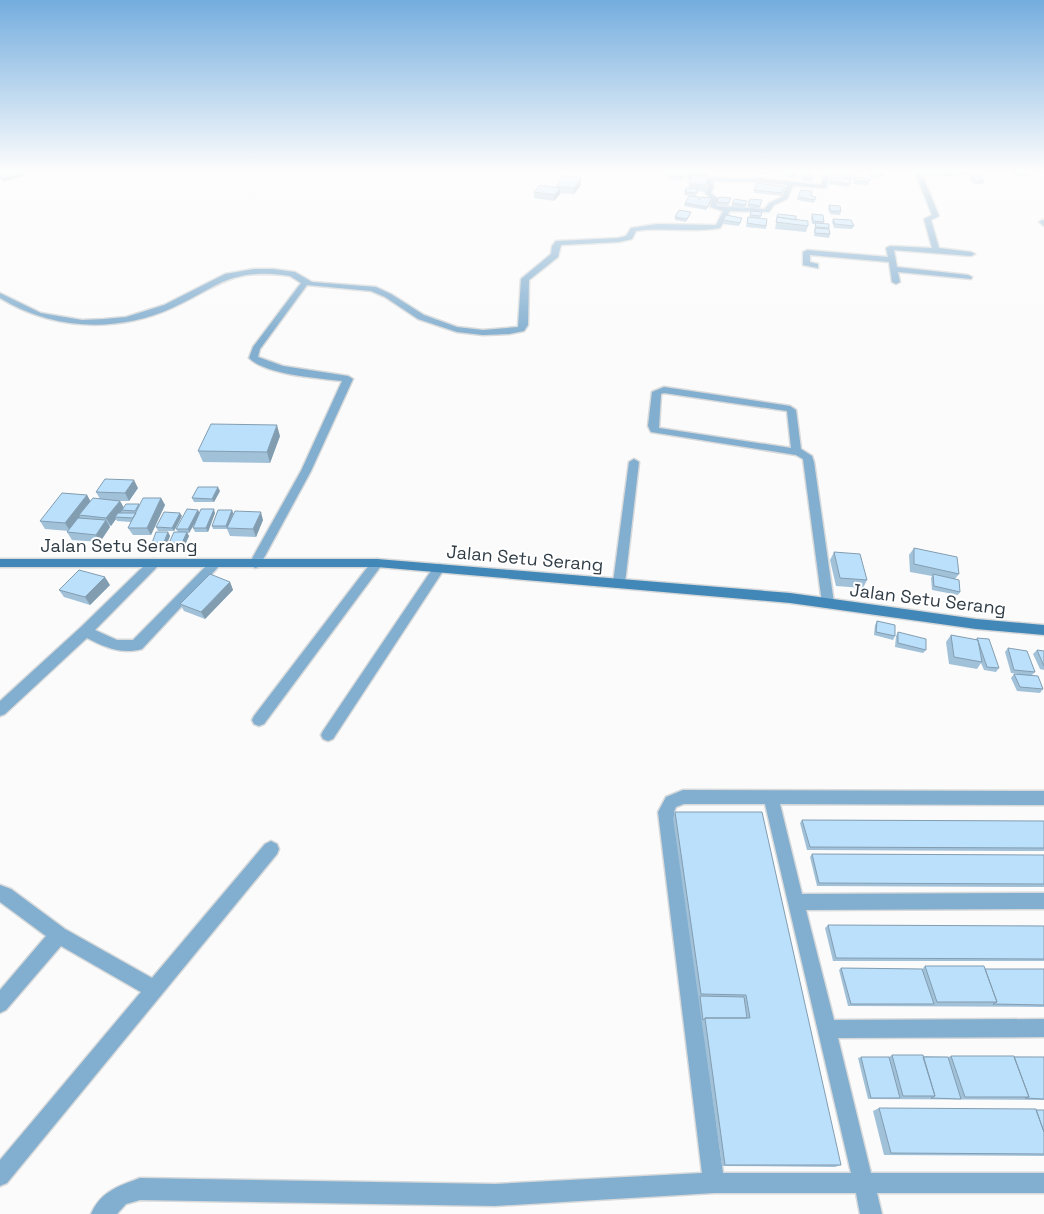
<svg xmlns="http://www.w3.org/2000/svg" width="1044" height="1214" font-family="'Space Grotesk',sans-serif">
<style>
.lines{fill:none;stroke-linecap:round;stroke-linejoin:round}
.street-casing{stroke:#d7d9da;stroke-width:3}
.secondary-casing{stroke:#d7d9da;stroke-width:3}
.street{fill:#82aecf;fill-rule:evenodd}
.secondary{fill:#4187b8;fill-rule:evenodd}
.wall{fill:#a1c1d9}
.shaded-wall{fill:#839db0}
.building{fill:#bbe0fc;stroke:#839db0}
.labels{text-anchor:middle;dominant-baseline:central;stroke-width:4;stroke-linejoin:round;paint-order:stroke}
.street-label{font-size:18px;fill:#313d46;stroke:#fff}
</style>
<rect width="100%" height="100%" fill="#fbfbfb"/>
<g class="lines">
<g class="street-casing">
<path id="street" d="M687 172H693L692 176 736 179 760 178 821 185 825 172H831L826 188 793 186 787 199 774 205 769 212 730 211 720 228C692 233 664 227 636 231L632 239 619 242 561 245 558 257 529 280 528 325 524 331 509 334 483 335 457 332 418 319 385 297 371 291 307 285 260 349 258 357 283 366 348 376 353 379 311 471 259 567 255 568 249 564 301 471 342 381C318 378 266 375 249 358L253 347 301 283 290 276 283 275C228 269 218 287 172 308 117 333 52 330 0 298V293L41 313 82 320 104 319 126 317 164 305 225 274 254 269H273L295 272 312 282 376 287 391 294 424 315 457 327 483 330 518 327 521 279 551 254 552 246 556 241 618 238 626 236 631 228 657 224 716 225 723 211 710 207 712 199 705 193 708 186 705 181 687 179ZM712 181 760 182 787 185 782 197 769 203 765 209 717 206 718 199 711 193 714 186Z
M915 172H972L949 176 922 174 939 216 931 220 939 248 971 252 975 254 971 256 894 250 897 267 968 275 972 277 971 279 898 272 900 282 896 284 892 282 889 262 810 255V262L818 264V268L803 265V252L807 250 888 257 886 248 890 246 932 248 924 219 932 215Z
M1042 220H1044V226L1039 222Z
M664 387 790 406 796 410 801 449 812 456 814 462 834 603 832 606H824L822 603 803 459 796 455 651 432 648 426 652 392ZM664 393 787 411 791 448 659 428 661 394Z
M634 459 639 462 625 583 619 587 613 583 629 462Z
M154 559 158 560 160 563 158 566 95 630 117 640H133L212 560H220L222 563 142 649C122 655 104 647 87 638L5 714 0 716V701L81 627 150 560Z
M377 559 381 560 383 563 381 566 264 724 259 726 254 724 252 720 254 716 373 560Z
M439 564 443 565 445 568 443 571 333 739 328 741 323 739 321 735 323 731 435 565Z
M683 790 1044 791V805L780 804 802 894 1044 893V909L806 910 834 1020 1044 1019V1037L838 1038 871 1173H1044V1193H877L882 1214H860L856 1193H714L495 1206 140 1200 126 1204 117 1214H91C101 1191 119 1186 140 1178L495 1184 702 1173 658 812 666 797ZM684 804H765L851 1173H723L674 812 676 807Z
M271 841 277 844 279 849 277 854 7 1183 0 1186V1160L141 992 61 946 6 1010 0 1013V990L46 936 0 902V885L11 889 65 929 152 978 265 844Z"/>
</g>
<g class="secondary-casing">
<path id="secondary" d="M0 559H377L790 593 976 619 1044 625V635L976 629 790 603 377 567H0Z"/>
</g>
<use href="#street" class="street"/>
<use href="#secondary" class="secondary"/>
</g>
<path class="wall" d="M624 172H637V174Z
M686 172 683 180 667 179V176Z
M695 172H708L706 177 707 183 705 192 697 191 696 196 684 195 685 192 689 188V184L694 176Z
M750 172H771L770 175Z
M786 172H797L796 178 785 177Z
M802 172H813L812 182 801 180 802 175H801Z
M841 172H851L850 179H851L849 187 829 184 830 181 841 175Z
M870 172H882L881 179 870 177Z
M1012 172H1027L1028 174 1026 177 1015 176Z
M970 174 984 181 983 184H974L969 178Z
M854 177 869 182 868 185 853 184Z
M581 185 574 194 560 193V194L554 201 534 198V192L556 187V186Z
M754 190H784L782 196 754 193Z
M801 190 811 196 815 200 814 203 797 200Z
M712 198 711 202 706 210 684 206 685 203Z
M731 198 728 206 716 205 717 202Z
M762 200 759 209 747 207 748 204Z
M732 203 747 204 744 209 732 207Z
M829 205 841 211 840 215 830 214 828 209Z
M751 211 762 212 760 219H767L766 229 746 227 748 217H750Z
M812 214 824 222V224L829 228 830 234 829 238 814 236 815 224H812L811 218Z
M690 215 686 222 675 220V217Z
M777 217 796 220 808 226 806 232 775 229Z
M833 219 854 226 852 229 834 228 832 222Z
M723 220 741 221 739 226 723 224Z
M280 436 270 463 203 462 198 451Z
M138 488 129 501H120L124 508 139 504V505L161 498 165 505 151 535H133L128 528 131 522 117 521 116 519 111 526 109 525 110 527 100 542 72 540 67 532 69 531 45 529 40 521 87 495 90 501 100 499 96 492Z
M220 491 214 502H194L192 498Z
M198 510 199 513H215L208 532H195L193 528 196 521 189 533H187L189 536 184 547H170L169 543 178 532 176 529Z
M232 510 233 513 263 520 256 537 230 536 227 529H213L212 526Z
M182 516 174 531H158L156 527Z
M168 532 170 536 166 546H154L152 543Z
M914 548 959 574 955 579 960 592 958 595 932 590 931 578 932 576 910 572 909 555Z
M834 552 867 580 863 588 836 586 830 560Z
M230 582 233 590 205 619 184 611 180 604Z
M110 585 90 605 64 597 59 590Z
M877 621 895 636 893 640 874 635 875 625Z
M898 632 926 650 923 653 895 647 896 636Z
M951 635 976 640 977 638 999 668 996 672 984 670 981 663 977 669 949 664 946 642Z
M1008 648 1035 672 1032 675 1043 689 1040 693 1017 691 1011 678 1014 674H1019L1011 673 1005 652Z
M1037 650 1044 651V670L1040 669 1033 654Z
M675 812 841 1165 835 1167 722 1166 673 818Z
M802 820 1044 821V851L807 850 800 823Z
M812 854 1044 855V887L817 886 810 857Z
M828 925 1044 926V961H833L825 928Z
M925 966 985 969H1044V1007L848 1006 839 970 841 968 922 969Z
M892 1055 948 1057 951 1056 1044 1057V1100L868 1099 858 1058 861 1057H889Z
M879 1108 1044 1110V1156L884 1155 873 1111Z"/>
<path class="shaded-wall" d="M23 173 24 176 3 182 2 179Z
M581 178V185L574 194V188Z
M560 188V194L554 201 555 195Z
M712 198 711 202 706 210 707 207Z
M277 425 280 436 270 463 267 452Z
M134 480 138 488 129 501 125 493Z
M218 487 220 491 214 502 212 499Z
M87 495 91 502 79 515 80 517 70 531 65 523Z
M161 498 165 505 151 535 147 528Z
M120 501 124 508 117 517H115L116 519 111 526 106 518Z
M214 509 215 513 208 532 206 528Z
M198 510 200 514 189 533 188 529Z
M232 510 233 513 227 528 226 526Z
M261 512 263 520 256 537 253 529Z
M180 513 182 516 174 531 172 528Z
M106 520 110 527 100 542 96 535Z
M168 532 170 536 166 546 164 542Z
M187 532 189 536 184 547 182 543Z
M105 577 110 585 90 605 85 597Z
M230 582 233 590 205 619 201 612Z"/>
<path class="building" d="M7 172H22L23 173 2 179 0 178V174Z
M669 172H686L684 177 667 176Z
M695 172H707L706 175 695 173Z
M786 172H797V175L785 173Z
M842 172H851L850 178H843L851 179 850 184 830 181 834 174 841 175Z
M871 172H882V175L871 174Z
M1016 172H1027L1028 174 1017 173Z
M802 174 813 175V178L802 177Z
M970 174 979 175 984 181H976Z
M692 175 708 177 706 185 689 184Z
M563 176 581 178 574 188 556 186Z
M854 177 870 179 869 182 854 180Z
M757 183 785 187 782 193 754 190Z
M540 185 560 188 555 195 534 192Z
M686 188 698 189 697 193 685 192Z
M801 190 812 191 811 196 816 197 815 200 798 197Z
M689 196 699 197V200L701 197 712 198 707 207 685 203Z
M719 197 731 198 729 203 717 202Z
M735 199 747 201 745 205 732 203Z
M750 199 762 200 760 206 748 204Z
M829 205 840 206 841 211H831Z
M679 210 691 212 687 219 675 217Z
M751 211 762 212 761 216 750 215Z
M778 214 796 216V220L777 217Z
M812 214 823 215 824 222 813 221Z
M726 215 742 218 740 223 723 220Z
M748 217 767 219 766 226 747 223Z
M777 217 808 221V226L776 222Z
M833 219 851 220 854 226 835 224Z
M815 223 829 224V228L816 227Z
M815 228 829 229 830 234 815 233Z
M211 424 277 425 267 452 198 451Z
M105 479 134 480 125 493 96 492Z
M198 487H218L212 499 192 498Z
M62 493 87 495 65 523 40 521Z
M93 498 120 501 106 518 79 515Z
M143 498H161L147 528H128Z
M126 504H139L135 511 122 510Z
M187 509 198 510 188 529H176Z
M201 509H214L206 528H193Z
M218 510H232L226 526H212Z
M235 511 261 512 253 529 227 528Z
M164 512 180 513 172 528 156 527Z
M118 513H136L133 518 115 517Z
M78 518 106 520 96 535 67 532Z
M156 532H168L164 542 152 543Z
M174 532H187L182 543H169Z
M914 548 957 557 959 574 914 564Z
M834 552 860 554 867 580 840 578Z
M79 570 105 577 85 597 59 590Z
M210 574 230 582 201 612 180 604Z
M933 574 959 580 960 592 934 586Z
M877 621 895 625V636L876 632Z
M898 632 926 639V650L898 643Z
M951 635 978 640 982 662 954 657Z
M977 638 989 639 999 668 987 667Z
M1008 648 1027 651 1035 672 1014 670Z
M1037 650 1044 651V666Z
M1014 674 1038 676 1043 689 1020 687Z
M675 812H762L841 1165H725L705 1018H750L746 995 701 994Z
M802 820 1044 821V848L810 847Z
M812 854 1044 855V884L819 883Z
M828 925 1044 926V959L836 958Z
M925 966H984L997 1002H937Z
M841 968 922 969 934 1004H851Z
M985 969H1044V1005L993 1004 997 1002Z
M700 996 744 997 747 1018H705L703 1020Z
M892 1055H923L935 1096H903Z
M951 1056H1014L1029 1097H965Z
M861 1057H889L900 1098H871Z
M923 1057H948L961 1099 931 1098 935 1096Z
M1014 1057H1044V1099L1025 1098 1029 1097Z
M879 1108 1036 1109 1044 1132V1154L891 1153Z
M1036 1110H1044V1132Z"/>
<linearGradient id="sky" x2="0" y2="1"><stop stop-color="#74adde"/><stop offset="0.5" stop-color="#fdfdfd"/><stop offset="1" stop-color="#fdfdfd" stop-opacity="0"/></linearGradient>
<rect width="1044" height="342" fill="url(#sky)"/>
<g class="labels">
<g class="street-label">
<text x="119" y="545">Jalan Setu Serang</text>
<text transform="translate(525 558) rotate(5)">Jalan Setu Serang</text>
<text transform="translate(928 599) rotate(7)">Jalan Setu Serang</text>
</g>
</g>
</svg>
